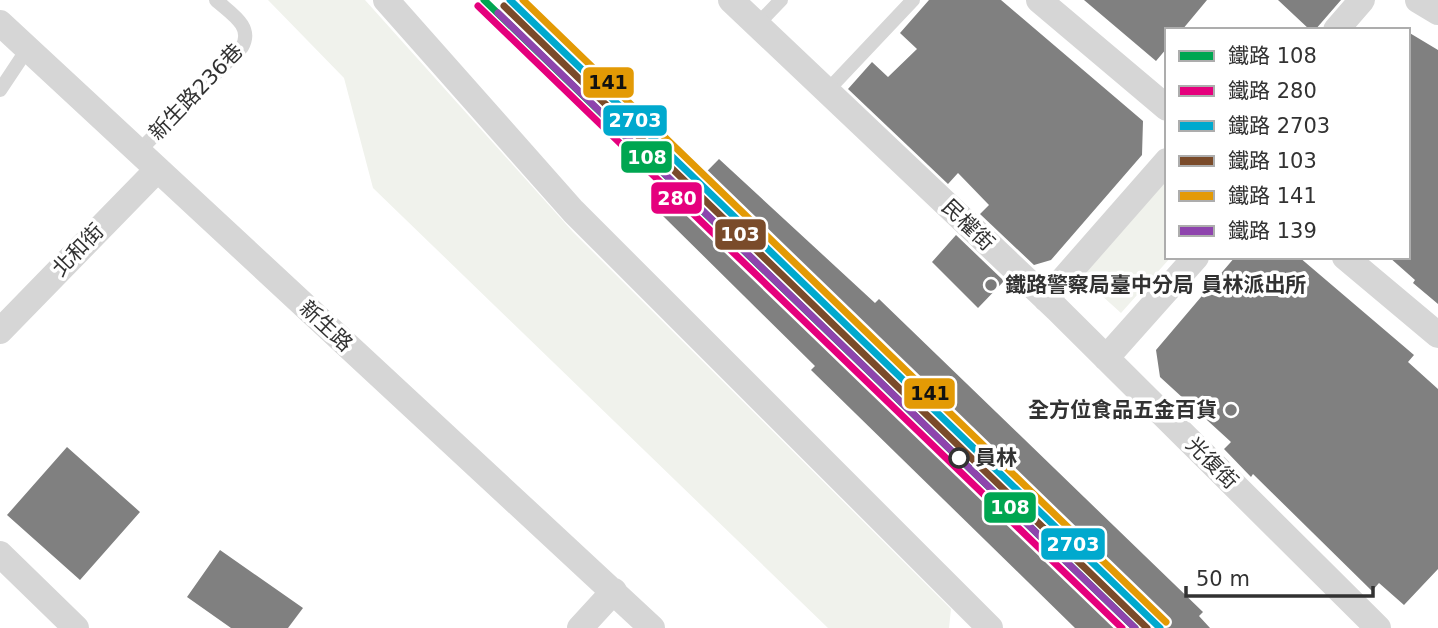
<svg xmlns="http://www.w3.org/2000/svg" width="1438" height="628" font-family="'DejaVu Sans','Noto Sans TC',sans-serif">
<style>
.green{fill:#f0f2ec}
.building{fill:#808080}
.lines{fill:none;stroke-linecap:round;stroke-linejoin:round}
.service{stroke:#d6d6d6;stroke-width:14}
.minor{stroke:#d6d6d6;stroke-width:26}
.rail-1-casing{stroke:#fff;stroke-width:12}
.rail-2-casing{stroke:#fff;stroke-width:12}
.rail-3-casing{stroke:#fff;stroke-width:12}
.rail-4-casing{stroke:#fff;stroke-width:12}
.rail-5-casing{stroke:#fff;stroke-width:12}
.rail-6-casing{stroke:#fff;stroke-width:12}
.rail-1{stroke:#00a651;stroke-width:7}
.rail-2{stroke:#e5007d;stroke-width:7}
.rail-3{stroke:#00a9ce;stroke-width:7}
.rail-4{stroke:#7a4b2a;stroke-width:7}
.rail-5{stroke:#e39a05;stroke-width:7}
.rail-6{stroke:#8e44ad;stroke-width:7}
.poi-dot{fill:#7a7a7a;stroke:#fff;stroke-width:2.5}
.stop-dot{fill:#fff;stroke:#323232;stroke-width:3.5}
.labels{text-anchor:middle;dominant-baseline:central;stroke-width:7;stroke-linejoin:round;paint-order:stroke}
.street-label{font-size:21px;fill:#323232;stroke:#fff}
.poi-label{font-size:21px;font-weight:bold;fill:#323232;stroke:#fff;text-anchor:start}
.stop-label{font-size:21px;font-weight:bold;fill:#323232;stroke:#fff;text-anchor:start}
.line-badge{stroke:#fff;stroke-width:2.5}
.badge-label{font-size:19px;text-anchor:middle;font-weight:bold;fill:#fff}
.pale-badge-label{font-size:19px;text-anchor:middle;font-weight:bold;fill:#111}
</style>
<rect width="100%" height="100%" fill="#fff"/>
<path class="green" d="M268 0H365L573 232 951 609 949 628H828L373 188 344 78Z
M1165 181 1167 183V257H1171L1121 313 1080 276Z"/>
<path class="building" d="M929 0H1001L1143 121 1142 155 1051 260 1034 265 980 214 989 205 958 173 948 184 848 89 872 62 888 77 917 49 900 33Z
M1084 0H1207L1182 30H1167V48L1156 61Z
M1278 0H1341L1315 30H1310Z
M1408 32 1438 50V304L1413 283 1415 280 1389 257H1408Z
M719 159 875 303 879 299 1203 612 1199 616 1210 628H1075L811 370 815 366 663 216Z
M956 235 1004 281 978 308 932 262Z
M1235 257H1299L1414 355 1408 362 1438 389V569L1404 605 1379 583 1372 591 1253 474 1251 477 1224 449 1231 442 1160 377 1156 350Z
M67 447 140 512 80 580 7 515Z
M220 550 303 608 288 628H231L187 597Z"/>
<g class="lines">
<path class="service" d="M757 25 781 0
M0 90 28 48
M827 91 913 0
M139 151 242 47C254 26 230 13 216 0"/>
<path class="minor" d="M386 0 573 211 990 628
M731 0 1057 309 1378 628
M1039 0 1167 108
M1418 0 1438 12
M0 23 652 628
M1336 30 1362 0
M1345 257 1438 335
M1046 299 1167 161
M0 331 157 170
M1106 358 1196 257
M0 554 76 628
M580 628 614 591"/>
<g class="rail-1-casing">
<path id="rail-1" d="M484 0 1135 628"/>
</g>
<g class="rail-2-casing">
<path id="rail-2" d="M478 6 1122 628"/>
</g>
<g class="rail-3-casing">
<path id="rail-3" d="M510 0 1160 628"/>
</g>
<g class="rail-4-casing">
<path id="rail-4" d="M504 6 1147 628"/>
</g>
<g class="rail-5-casing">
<path id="rail-5" d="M523 0 1166 622"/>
</g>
<g class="rail-6-casing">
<path id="rail-6" d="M498 13 1135 628"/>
</g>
<use href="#rail-1" class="rail-1"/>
<use href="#rail-2" class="rail-2"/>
<use href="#rail-3" class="rail-3"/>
<use href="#rail-4" class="rail-4"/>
<use href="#rail-5" class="rail-5"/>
<use href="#rail-6" class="rail-6"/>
</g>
<g class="poi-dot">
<circle cx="991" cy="285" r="7"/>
<circle cx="1231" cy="410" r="7"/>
</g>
<circle class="stop-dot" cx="959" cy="458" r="9"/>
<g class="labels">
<g class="street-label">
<text transform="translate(196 92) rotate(-46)">新生路236巷</text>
<text transform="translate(968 225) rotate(44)">民權街</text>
<text transform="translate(78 250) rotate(-46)">北和街</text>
<text transform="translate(326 326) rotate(43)">新生路</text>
<text transform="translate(1212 463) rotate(45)">光復街</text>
</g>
<g class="poi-label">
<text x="1005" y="285">鐵路警察局臺中分局 員林派出所</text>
<text x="1217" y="410" text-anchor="end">全方位食品五金百貨</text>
</g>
<g class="stop-label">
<text x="975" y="458">員林</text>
</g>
</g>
<g class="line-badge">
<rect x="582" y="66" width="53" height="33" rx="7" fill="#e39a05"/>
<rect x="602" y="104" width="66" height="33" rx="7" fill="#00a9ce"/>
<rect x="620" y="140" width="53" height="34" rx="7" fill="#00a651"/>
<rect x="650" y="181" width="53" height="34" rx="7" fill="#e5007d"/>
<rect x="714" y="218" width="53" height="33" rx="7" fill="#7a4b2a"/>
<rect x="903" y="377" width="53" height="33" rx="7" fill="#e39a05"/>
<rect x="983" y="491" width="54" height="33" rx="7" fill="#00a651"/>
<rect x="1040" y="527" width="66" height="34" rx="7" fill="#00a9ce"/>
</g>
<g class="badge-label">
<text x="635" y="127">2703</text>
<text x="647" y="164">108</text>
<text x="677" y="205">280</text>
<text x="740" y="241">103</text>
<text x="1010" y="514">108</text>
<text x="1073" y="551">2703</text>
</g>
<g class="pale-badge-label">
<text x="608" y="89">141</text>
<text x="930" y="400">141</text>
</g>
<rect x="1165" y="28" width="245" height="231" fill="#ffffff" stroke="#adadad" stroke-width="2"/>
<rect x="1179" y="51" width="35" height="10" fill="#00a651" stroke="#adadad" stroke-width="2"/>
<text x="1228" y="63" font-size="21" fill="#323232">鐵路 108</text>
<rect x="1179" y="86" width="35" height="10" fill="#e5007d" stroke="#adadad" stroke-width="2"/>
<text x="1228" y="98" font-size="21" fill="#323232">鐵路 280</text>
<rect x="1179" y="121" width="35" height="10" fill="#00a9ce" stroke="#adadad" stroke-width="2"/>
<text x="1228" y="133" font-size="21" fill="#323232">鐵路 2703</text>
<rect x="1179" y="156" width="35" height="10" fill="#7a4b2a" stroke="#adadad" stroke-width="2"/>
<text x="1228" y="168" font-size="21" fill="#323232">鐵路 103</text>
<rect x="1179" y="191" width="35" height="10" fill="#e39a05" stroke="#adadad" stroke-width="2"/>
<text x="1228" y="203" font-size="21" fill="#323232">鐵路 141</text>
<rect x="1179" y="226" width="35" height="10" fill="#8e44ad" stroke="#adadad" stroke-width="2"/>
<text x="1228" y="238" font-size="21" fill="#323232">鐵路 139</text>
<path d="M1186 586v10h187v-10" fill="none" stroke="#323232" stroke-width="3.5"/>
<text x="1196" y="586" font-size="21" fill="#323232" stroke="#ffffff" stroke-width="5" paint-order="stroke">50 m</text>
</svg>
